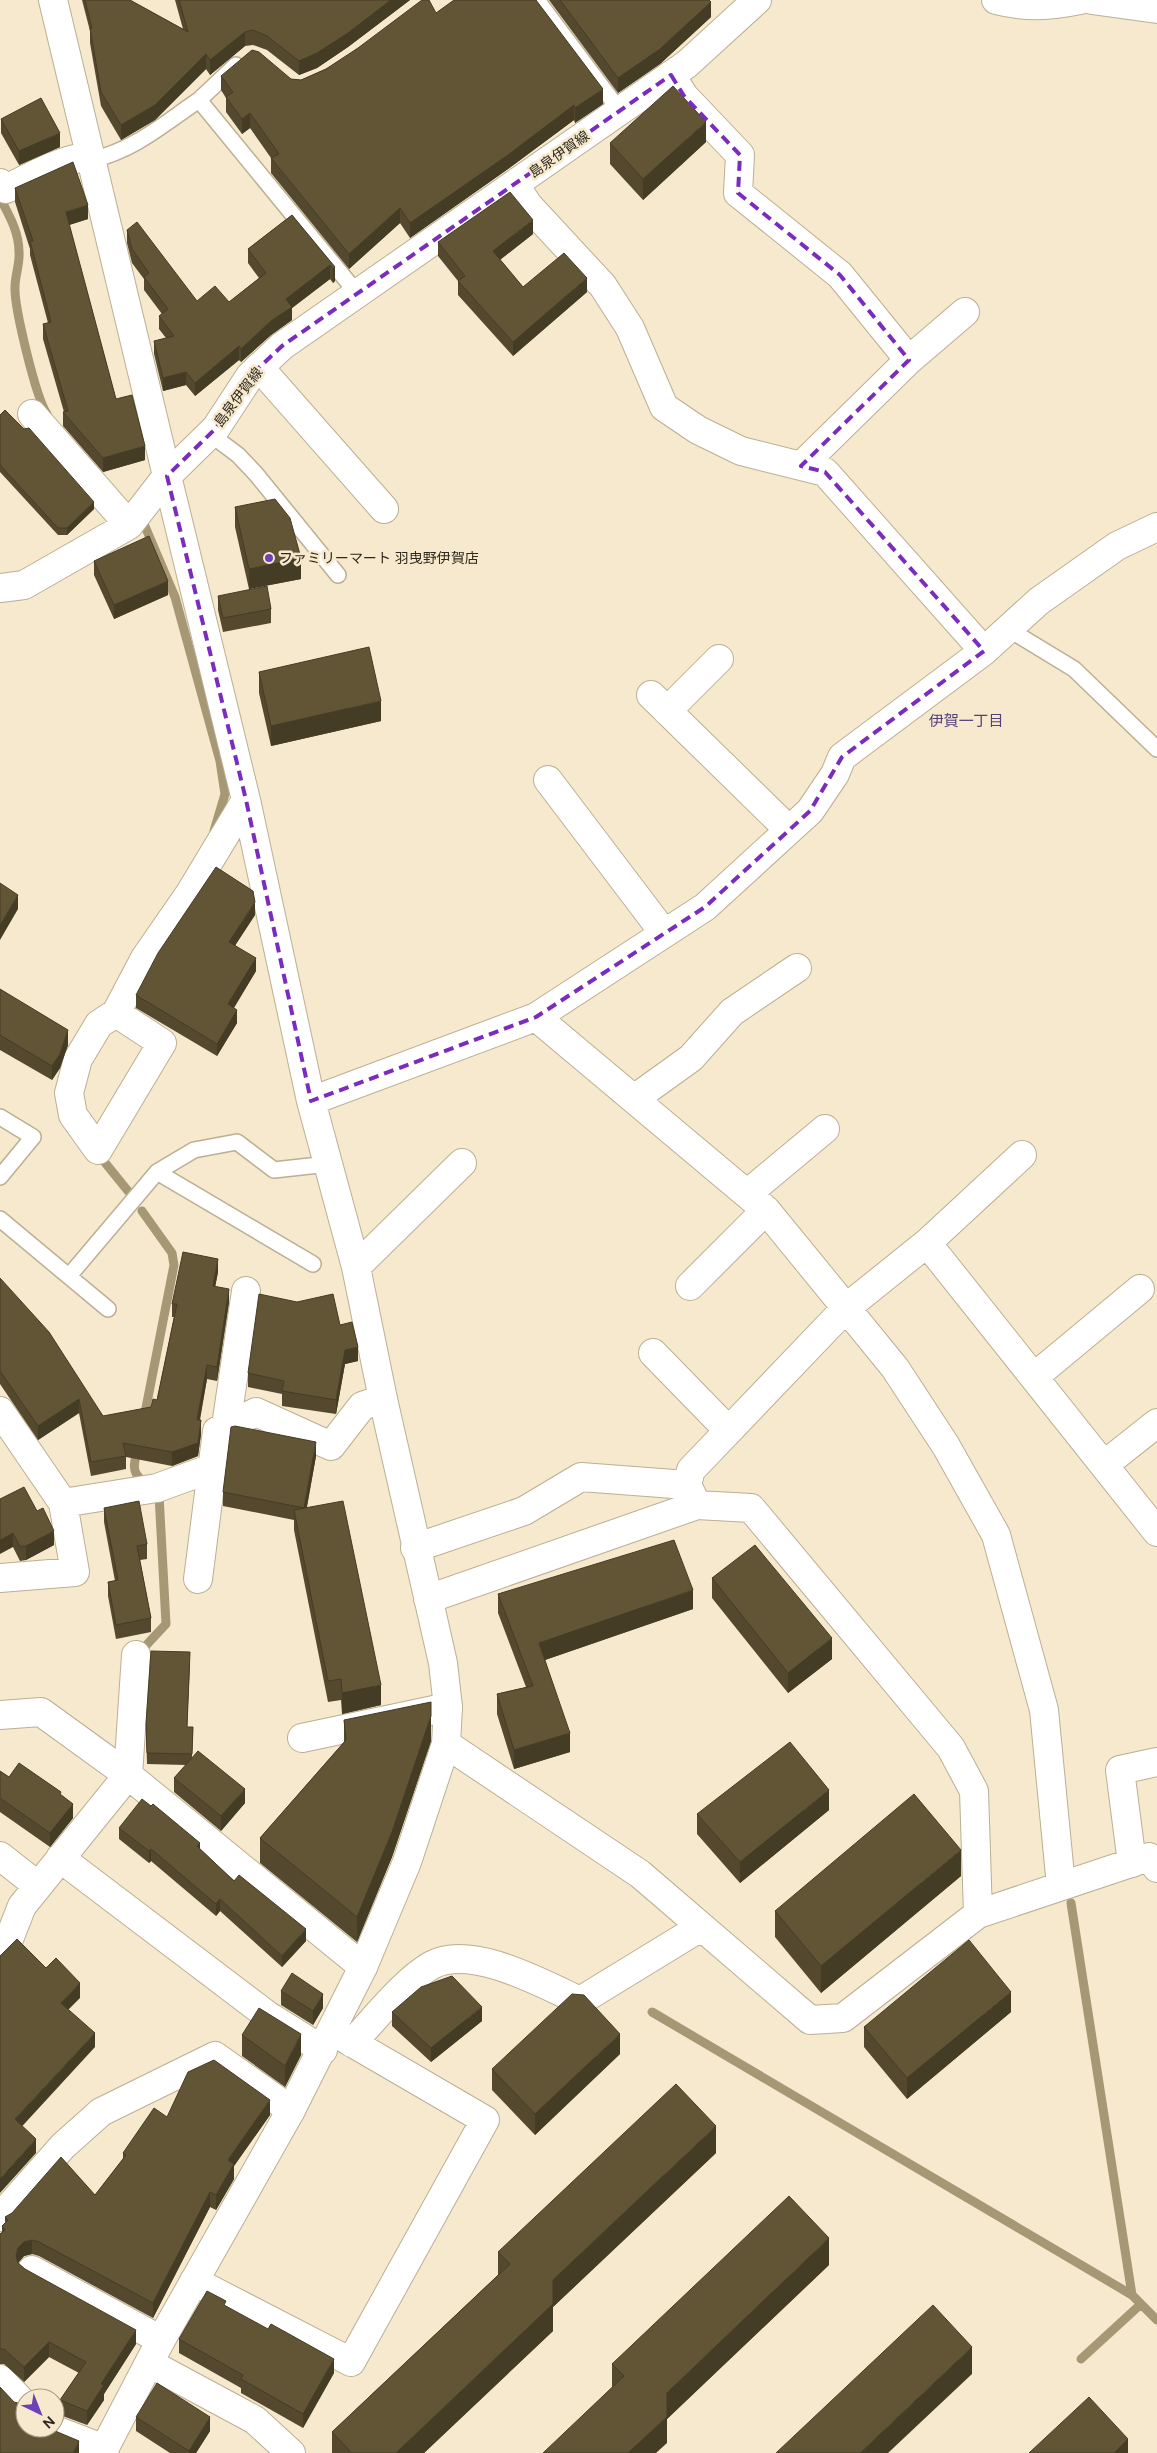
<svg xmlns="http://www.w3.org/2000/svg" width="1157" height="2453" font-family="'DM Sans','Noto Sans JP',sans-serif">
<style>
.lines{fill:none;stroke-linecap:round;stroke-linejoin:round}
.stream{stroke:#a69775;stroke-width:9}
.service-casing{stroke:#bbaf94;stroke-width:18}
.minor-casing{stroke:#bbaf94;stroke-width:30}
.tertiary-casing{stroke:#bbaf94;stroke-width:30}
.secondary-casing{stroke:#bbaf94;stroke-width:30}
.service{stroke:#fff;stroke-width:15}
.minor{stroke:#fff;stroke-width:28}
.tertiary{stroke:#fff;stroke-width:28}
.secondary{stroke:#fff;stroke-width:28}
.wall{fill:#54492e}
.shaded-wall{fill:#453c25}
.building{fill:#625535;stroke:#453c25}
.marked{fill:none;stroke:#7b2cbf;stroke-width:4;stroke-dasharray:10 6;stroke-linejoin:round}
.poi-dot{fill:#6f41b9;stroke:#f6e9cd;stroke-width:2}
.labels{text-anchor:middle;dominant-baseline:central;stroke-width:5;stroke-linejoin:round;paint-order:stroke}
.street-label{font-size:14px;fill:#2d281d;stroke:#f6e9cd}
.poi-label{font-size:14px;fill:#2d281d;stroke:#f6e9cd;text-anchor:start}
.neighbourhood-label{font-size:15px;fill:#54407d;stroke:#f6e9cd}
</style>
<rect width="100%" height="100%" fill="#f6e9cd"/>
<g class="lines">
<path class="stream" d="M0 198C9 215 19 232 19 252 20 264 15 275 15 287 14 307 36 398 47 414
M144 524 175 597 220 761 225 794 214 831
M98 1154 128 1191
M142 1211 172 1253 174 1265 144 1418
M138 1448C135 1460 130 1472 142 1480
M139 1653 166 1624 159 1495
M1071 1903 1132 2295
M652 2012 1132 2295 1157 2320
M1081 2359 1141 2304"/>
<g class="service-casing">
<path id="service" d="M537 0 620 111
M199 100 236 65
M92 160C136 149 162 125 199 100L357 293
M210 434 238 455 256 474 338 575
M1008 629 1074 669 1157 749
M0 1117 33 1137 0 1177
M157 1172 313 1264
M0 1219 108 1309
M69 1276 157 1172 194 1150 237 1142 274 1170 328 1164"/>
</g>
<g class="minor-casing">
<path id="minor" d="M671 75 684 96 740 155 738 193 840 275 909 360
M0 183 6 189C34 175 59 160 91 156
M515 185 528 205 603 286 630 328 664 407 698 430 741 451 825 472 984 651
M259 367 384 509
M32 414 129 525
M801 466 909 360 965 312
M167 476 246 800 311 1101 356 1267 383 1399 362 1406 331 1446 256 1412 217 1431 198 1579
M0 588 24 585 129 525 167 476
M651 695 789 830
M667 711 719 659
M548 780 664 933
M116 1013 162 1043 98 1150 73 1115 69 1093 78 1059 99 1024Z
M116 1013 145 958 190 893 246 800
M536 1017 766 1210 895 1368 946 1446 996 1535 1044 1710 1061 1886
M634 1099 691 1058 732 1012 797 968
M311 1101 536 1017 705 907 810 811 835 774 842 757 984 651 1039 601 1117 546 1157 527
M747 1194 825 1129
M927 1243 1157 1532
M356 1267 462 1163
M690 1286 766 1210
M653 1353 728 1430
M1034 1377 1140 1289
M0 1411 63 1503 75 1572 0 1578
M226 1426 246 1291
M1104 1465 1157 1423
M63 1503 157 1488 212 1468
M697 1505 687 1485 691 1470 846 1308 927 1243 1022 1155
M415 1548 524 1511 581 1477 687 1485
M428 1599 697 1505 751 1508 951 1748 974 1791 978 1914 843 2018 810 2020 640 1874 446 1744
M0 1715 41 1712 128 1775 363 1967
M302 1738 448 1707
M0 1856 38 1886
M60 1858 267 2015 323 2050
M1132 1863 1120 1770 1157 1762
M978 1914 1149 1857 1157 1868
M0 1948 9 1939 22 1906 128 1775 136 1655
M352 2043C373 2021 406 1979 432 1965 472 1944 543 1984 580 2001L701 1927
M0 2217 63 2146 101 2112 215 2056 291 2110
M32 2270 161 2340
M194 2281 351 2362 485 2120 332 2031
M0 2379 25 2405
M50 2428 105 2449"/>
</g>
<g class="tertiary-casing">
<path id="tertiary" d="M149 2363 255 2420 291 2453
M102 2453 161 2340 291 2110 363 1967 407 1862 446 1744 448 1707 443 1663 383 1399"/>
</g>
<g class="secondary-casing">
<path id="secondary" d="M53 0 167 476
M996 0C1027 8 1050 6 1080 0
M1092 0 1157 9
M167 476 216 428 250 376 282 346 687 64 757 0"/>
</g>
<use href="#service" class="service"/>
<use href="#minor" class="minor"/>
<use href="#tertiary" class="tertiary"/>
<use href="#secondary" class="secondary"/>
</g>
<path class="wall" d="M82 0H130L183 29 175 0H410L348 47 317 68 299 75 267 50 253 45 245 46 210 75 206 69 155 120 121 140 101 106 90 43V31Z
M549 0H709L711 17 660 64 618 93Z
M436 13 603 104 575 123 574 120 508 169 410 238 400 223 349 269 271 173V158L250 128 242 134 226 112V98L221 90V76L291 79 301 80 326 69Z
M1 119 60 147 19 165 1 133Z
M706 142 643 200 610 164V143Z
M15 188 88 219 69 225 116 399 145 460 103 472 63 426V412H64L43 339V324L48 323 30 255V249L15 202Z
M292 215 335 267V281L333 283 330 279 292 308V320L271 335 241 362 239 360 195 396 186 385 163 391 154 354V341L166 338 159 329V316L162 314 144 290V279L132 263 127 243V230L197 301 229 302 259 278 248 263V249Z
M533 234 500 260 523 287 587 292 513 356 458 295V281L438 256V242Z
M0 415 94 509 67 535H58L0 472Z
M235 507 301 579 249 589 235 527Z
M94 561 168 595 114 619 94 575Z
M218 596 271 609V623L223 632 218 610Z
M259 672 381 721 271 746 259 693Z
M255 915 235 945 256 971 234 1008 237 1023 217 1056 136 1008V995Z
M0 989 68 1045 60 1068 52 1080 0 1050Z
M218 1272 215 1286 229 1302 217 1381 207 1379 200 1420 201 1434 198 1456 172 1466 126 1457V1469L91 1476 79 1413 38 1440 0 1384V1278L103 1416 151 1407 157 1400 174 1317H172V1304Z
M340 1325 358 1361 345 1364 336 1414 282 1406V1394L248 1387V1373Z
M316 1456 307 1507 381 1705 342 1714 341 1700 328 1702 294 1530V1520L223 1506V1492Z
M0 1499 54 1545 26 1560 20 1561 13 1547Z
M104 1508 147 1544V1559L140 1560 151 1618V1632L116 1639 108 1596V1582L115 1581 104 1522Z
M712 1578 832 1659 788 1693 712 1598Z
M498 1594 693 1609 545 1660 570 1752 514 1769 497 1714V1694L526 1687 498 1613Z
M190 1663 187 1727H193L192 1757 245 1803 221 1831 174 1792V1778L186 1765 147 1764 146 1724Z
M344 1720 431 1727V1741L392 1857 357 1942 260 1863V1838L344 1742Z
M0 1771 9 1777 61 1795 73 1818 50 1847 0 1812Z
M829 1810 740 1883 697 1834V1814Z
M119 1828 200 1849 234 1881 306 1941 282 1967 220 1911 216 1916 151 1861 149 1863 119 1839Z
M961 1876 821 1993 775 1937V1911Z
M281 1991 323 2008 313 2025 281 2005Z
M392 2012 482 2021 431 2062 392 2026Z
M1011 2012 907 2099 864 2047V2027Z
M242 2035 301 2055 285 2087 242 2056Z
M620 2054 535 2135 492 2090V2069Z
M270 2115 234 2166V2179L216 2210 210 2207 153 2318 39 2256 32 2254 24 2256 18 2263 25 2269 136 2344 104 2394V2400L87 2425 60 2415V2400L79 2373 49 2357 24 2382 4 2364H0V2234L2 2233V2226L5 2223V2217L95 2195 123 2159V2153L167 2117Z
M716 2153 553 2307V2331L424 2453H332V2432L498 2275V2252Z
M829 2265 667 2419V2443L612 2388V2364Z
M226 2306 334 2373 303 2428 241 2393V2388L179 2353V2339Z
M136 2417 210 2431 196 2453H170L136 2431Z"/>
<path class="shaded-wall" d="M391 0H410L348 47 317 68 299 75V61Z
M711 2V17L660 64 618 93V78Z
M245 32V46L210 75V60Z
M206 54V69L155 120 121 140V125Z
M603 89V104L575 123V108Z
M574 105V120L508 169 410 238V223Z
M250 113V128L242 134V119Z
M706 122V142L643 200V179Z
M60 133V147L19 165V151Z
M88 205V219L66 226V212Z
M400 208V223L349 269V254Z
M533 220V234L493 265V251Z
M330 265V279L292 308V320L271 335 241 362V349L286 299Z
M335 267V281L333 283V269Z
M587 278V292L513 356V342Z
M239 346V360L195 396V383Z
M186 372V385L163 391V378Z
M145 446V460L103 472V458Z
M94 502V509L67 535V528Z
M301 558V579L249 589V569Z
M168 581V595L114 619V605Z
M381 701V721L271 746V726Z
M18 895V909L0 940V925Z
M255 902V915L229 955V942Z
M256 958V971L228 1017V1004Z
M237 1010V1023L217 1056V1044Z
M68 1030V1045L60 1068 52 1080V1066Z
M218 1259V1272L213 1299V1286Z
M229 1289V1302L217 1381V1367Z
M358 1347V1361L345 1364 336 1414V1400L345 1350Z
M207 1365V1379L197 1433V1420Z
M79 1399V1413L38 1440V1426Z
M201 1420V1434L198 1456 172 1466V1452Z
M316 1442V1456L304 1522V1508Z
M54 1531V1545L26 1560V1546Z
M13 1533V1547L0 1554V1540Z
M693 1590V1609L539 1662V1643Z
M832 1638V1659L788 1693V1673Z
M381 1685V1705L342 1714V1693Z
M431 1702V1741L392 1857 357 1942V1917Z
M570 1733V1752L514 1769V1750Z
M245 1789V1803L221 1831V1816Z
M829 1790V1810L740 1883V1862Z
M73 1804V1818L50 1847V1833Z
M200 1843V1854L197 1846Z
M151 1849V1861L149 1863V1851Z
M961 1850V1876L821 1993V1966Z
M220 1899V1911L216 1916V1904Z
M306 1929V1941L282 1967V1956Z
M80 1983V1998L61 2017V2003Z
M1011 1992V2012L907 2099V2078Z
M323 1994V2008L313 2025V2011Z
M482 2007V2021L431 2062V2048Z
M95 2033V2047L15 2134V2119Z
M301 2034V2055L285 2087V2066Z
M620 2034V2054L535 2135V2114Z
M270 2100V2115L234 2166V2179L216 2210V2195L228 2160Z
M716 2126V2153L553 2307V2331L424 2453H396L553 2280Z
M36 2139V2153L0 2193V2179Z
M210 2192V2207L153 2318V2303Z
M829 2238V2265L667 2419V2443L656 2453H628L667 2393Z
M32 2240V2254L24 2256 18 2263 16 2256 18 2248 24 2242Z
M136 2330V2344L104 2394V2400L87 2425V2411L101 2384Z
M49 2342V2357L24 2382V2367Z
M972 2347V2374L888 2453H860Z
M334 2359V2373L303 2428V2414Z
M210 2417V2431L196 2453H189V2451Z
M1128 2439V2453H1114Z
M79 2441V2453H73Z"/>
<path class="building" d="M85 0H130L188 32 179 0H391L348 33 317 53 299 61 267 36 253 30 245 32 210 60 206 54 155 105 121 125 101 92 90 28H92Z
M422 0H429L436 13 454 0H536L603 89 575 108 574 105 508 155 410 223 400 208 349 254 271 158 279 154 250 113 242 119 226 97 233 92 221 76 252 50 259 52 291 79 301 80 326 69 358 48Z
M560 0H709L711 2 660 49 618 78Z
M673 86 706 122 643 179 610 143Z
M41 98 60 133 19 151 1 119Z
M73 162 88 205 66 212 116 399 132 395 145 446 103 458 63 412 68 411 43 324 51 322 30 241H33L15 188Z
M510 192 533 220 493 251 523 287 564 253 587 278 513 342 458 281 465 276 438 242Z
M292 215 335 267 333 269 330 265 286 299 292 307 271 321 241 349 239 346 195 383 186 372 163 378 154 341 174 336 159 316 168 309 144 277 149 273 132 249 127 230 137 222 197 301 215 286 229 302 266 273 248 249Z
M5 410 24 429 29 428 94 502 67 528H58L0 465V415Z
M275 499 290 518 301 558 249 569 235 507Z
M149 536 168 581 114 605 94 561Z
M267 586 271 609 223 618 218 596Z
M369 647 381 701 271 726 259 672Z
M216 867 253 891 255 902 229 942 256 958 228 1004 237 1010 217 1044 136 995 158 953Z
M0 883 18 895 0 925Z
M0 989 68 1030 60 1054 52 1066 0 1035Z
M183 1252 218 1259 213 1286 229 1289 217 1367 207 1365 197 1420H201L198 1443 172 1452 123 1443 126 1456 91 1462 79 1399 38 1426 0 1371V1278L49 1332 103 1416 151 1407 153 1399 157 1400 177 1304H172Z
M259 1294 297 1302 333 1294 340 1325 352 1322 358 1347 345 1350 336 1400 282 1391 284 1381 248 1373Z
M235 1426 316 1442 304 1508 223 1492 231 1427Z
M24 1487 37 1511 43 1508 54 1531 26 1546 20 1547 13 1533 0 1540V1499Z
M139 1501 147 1544 137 1546 151 1618 116 1625 108 1582 118 1580 104 1508Z
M343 1501 381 1685 342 1693 341 1679 328 1681 294 1510Z
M674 1540 693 1590 539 1643 570 1733 514 1750 497 1694 533 1686 498 1594Z
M755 1545 832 1638 788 1673 712 1578Z
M151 1651 190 1652 187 1727H193L192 1754 147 1753 146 1724Z
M431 1702V1716L392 1832 357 1917 260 1838 346 1740 344 1720Z
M790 1742 829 1790 740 1862 697 1814Z
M198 1751 245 1789 221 1816 174 1778Z
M19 1763 61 1792 60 1794 73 1804 50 1833 0 1798V1771L9 1777Z
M914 1794 961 1850 821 1966 775 1911Z
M142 1799 151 1806 153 1804 200 1843 197 1846 234 1881 239 1875 306 1929 282 1956 220 1899 216 1904 151 1849 149 1851 119 1828Z
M17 1939 46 1968 56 1958 80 1983 61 2003 95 2033 15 2119 36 2139 0 2179V1956Z
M969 1940 1011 1992 907 2078 864 2027Z
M292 1973 323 1994 313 2011 281 1991Z
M452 1976 482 2007 431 2048 392 2012 421 1987Z
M572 1994 584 1995 620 2034 535 2114 492 2069Z
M259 2008 301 2034 285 2066 242 2035Z
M214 2060 270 2100 228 2160 234 2164 216 2195 210 2192 153 2303 39 2242 32 2240 24 2242 18 2248 16 2256 18 2263 25 2269 136 2330 101 2384 104 2385 87 2411 60 2400 86 2362 49 2342 24 2367 4 2349H0V2234L5 2230 2 2226 8 2220 5 2217 12 2213 61 2157 95 2195 126 2155 123 2153 154 2108 167 2117 188 2072Z
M676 2084 716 2126 553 2280V2304L396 2453H352L332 2432 510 2264 498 2252Z
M789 2196 829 2238 667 2393V2417L628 2453H543L624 2376 612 2364Z
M207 2291 226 2301 224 2305 268 2329 271 2324 334 2359 303 2414 241 2379 243 2375 179 2339Z
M933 2305 972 2347 860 2453H776Z
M157 2383 210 2417 189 2451 136 2417Z
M0 2387 14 2402 25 2405V2428H48L79 2441 73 2453H0Z
M1089 2397 1128 2439 1114 2453H1029Z"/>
<path class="marked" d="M671 75 684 96 740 155 738 193 840 275 909 360 801 466 825 472 984 651 842 757 810 811 705 907 536 1017 311 1101 246 800 167 476 216 428 250 376 282 346Z"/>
<circle class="poi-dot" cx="269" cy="558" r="5"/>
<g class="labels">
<g class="street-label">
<text transform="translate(559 154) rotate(-35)">島泉伊賀線</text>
<text transform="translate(238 397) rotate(-53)">島泉伊賀線</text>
</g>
<g class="poi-label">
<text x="279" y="558">ファミリーマート 羽曳野伊賀店</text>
</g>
<g class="neighbourhood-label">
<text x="966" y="721">伊賀一丁目</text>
</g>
</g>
<g transform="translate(40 2413) rotate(137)"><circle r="24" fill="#f6e9cd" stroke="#a69c87"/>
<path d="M0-4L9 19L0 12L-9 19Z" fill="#6f41b9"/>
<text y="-8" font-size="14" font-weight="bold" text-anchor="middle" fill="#2d281d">N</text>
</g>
</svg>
